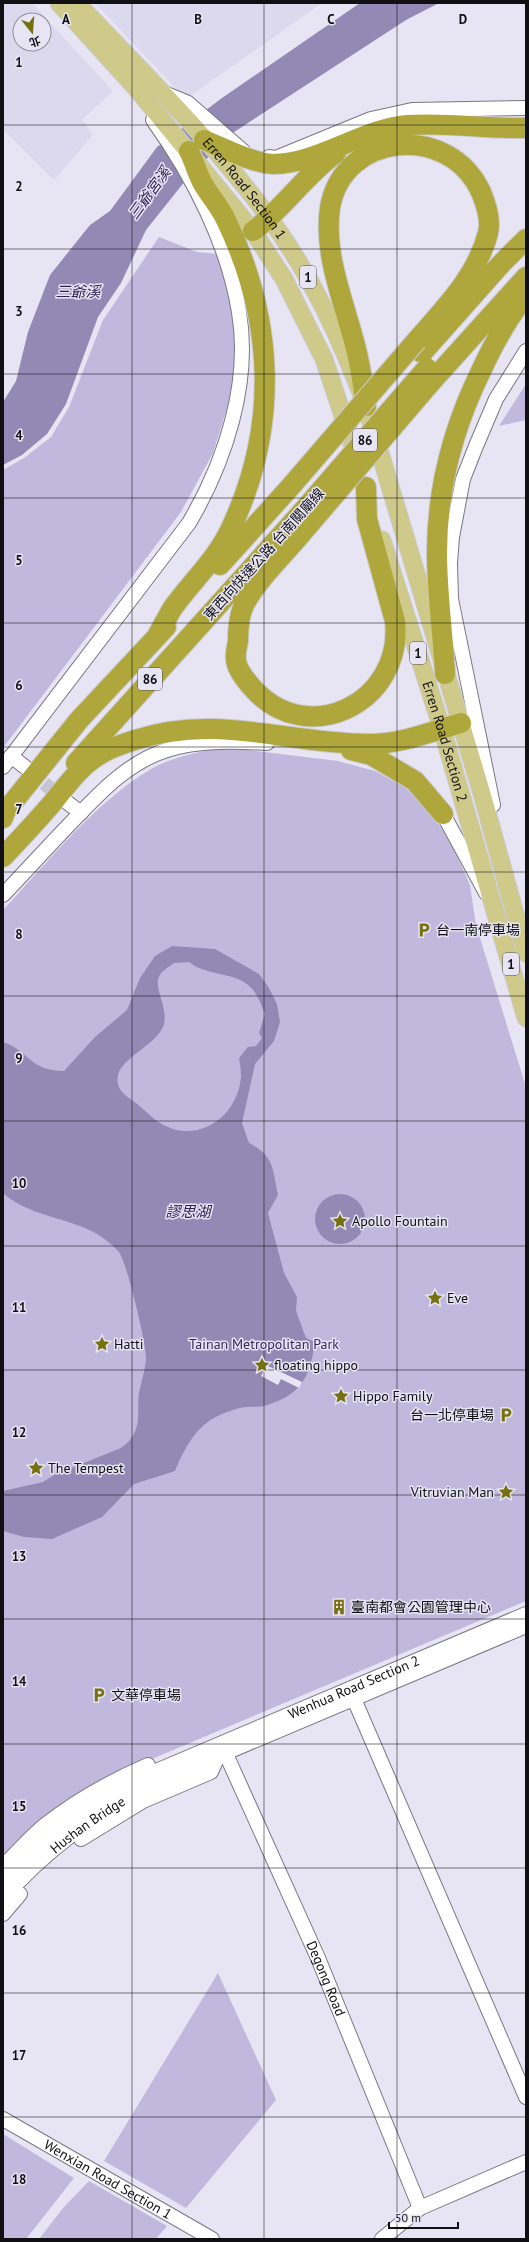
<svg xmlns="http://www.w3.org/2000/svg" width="529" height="2242" font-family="'PT Sans','Noto Sans TC',sans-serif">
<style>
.built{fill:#dcd9ef;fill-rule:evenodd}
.green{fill:#c0b9dd}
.water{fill:#928ab4;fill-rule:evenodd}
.pier{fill:#e7e5f4}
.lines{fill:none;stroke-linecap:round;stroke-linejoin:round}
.minor-tunnel{stroke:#c7c5d2;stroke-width:14;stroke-dasharray:14 7;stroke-linecap:butt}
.minor-casing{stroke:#797784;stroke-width:16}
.major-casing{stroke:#cacacb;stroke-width:19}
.highway-casing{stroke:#cacacb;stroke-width:22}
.minor{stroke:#fff;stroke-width:14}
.major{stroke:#cfca8a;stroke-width:17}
.highway{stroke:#afa73c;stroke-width:20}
.highway-bridge-casing{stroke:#cacacb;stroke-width:22;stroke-linecap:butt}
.highway-bridge{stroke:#afa73c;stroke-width:20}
.grid{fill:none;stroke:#100f14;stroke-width:1;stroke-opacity:0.55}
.labels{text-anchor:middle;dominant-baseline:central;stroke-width:3;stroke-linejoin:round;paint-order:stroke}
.shield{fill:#e7e5f4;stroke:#504f57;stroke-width:1}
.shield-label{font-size:13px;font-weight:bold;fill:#100f14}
.street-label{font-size:14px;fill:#100f14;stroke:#e7e5f4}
.poi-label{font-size:14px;fill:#100f14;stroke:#e7e5f4;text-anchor:start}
.park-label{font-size:14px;fill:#35265c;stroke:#e7e5f4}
.water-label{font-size:15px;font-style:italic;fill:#2e1e53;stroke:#e7e5f4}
.grid-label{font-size:13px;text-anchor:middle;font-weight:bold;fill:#100f14;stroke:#e7e5f4;stroke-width:3;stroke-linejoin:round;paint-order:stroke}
</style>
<rect width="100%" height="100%" fill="#e7e5f4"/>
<path class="built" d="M3 3H32L113 91 82 120 93 135 54 180 3 129ZM20 20H44V44H20Z
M95 3H322L186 99Z"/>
<path class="green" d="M159 237 197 252 218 254 234 308 238 349 234 386 213 453 181 512 3 748V470L24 458 51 437 69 407 103 320Z
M526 384V420L499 426Z
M212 749 247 750 338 761 375 771 403 786 419 797 450 840 470 885 476 925 526 1087V1601L114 1775 3 1858V910C48 862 94 803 151 769 170 758 192 754 212 749Z
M218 1973 276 2100 186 2208 104 2161Z
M3 2134 74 2178 26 2239H3Z
M89 2181 167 2226 156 2239H39L63 2208Z"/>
<path class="water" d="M360 3H439L406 20 231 134 185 181 146 230 121 283 98 317 66 404 47 434 22 455 3 465V402L16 381 28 332 50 275 90 225 110 211 157 147 222 98Z
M172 946 215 949 259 974 269 988 277 1004 280 1022 274 1041 255 1064 242 1123 249 1143C275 1157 272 1168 278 1195L268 1213 284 1273 297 1297 296 1311 306 1338 315 1342C310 1375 303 1394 267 1405 259 1408 249 1406 240 1408 232 1410 221 1414 214 1418 194 1429 183 1452 175 1471L134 1484 102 1517 52 1539 24 1537 3 1531V1491L43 1482 54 1475 121 1448C128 1443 133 1437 136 1429 140 1418 137 1404 139 1393 141 1382 145 1371 146 1360 147 1346 128 1269 121 1256 120 1252 115 1248 112 1245 81 1216 34 1221 3 1193V1042C30 1051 29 1071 64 1071L95 1037 127 1010 140 978 155 956ZM189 962C209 978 238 970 254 991 259 998 262 1007 265 1014L259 1033 262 1038 256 1046 248 1047 239 1058C240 1064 241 1070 241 1076 239 1111 207 1139 173 1129 157 1124 148 1113 136 1103 126 1096 115 1090 118 1075 122 1058 155 1045 163 1027 170 1010 153 988 159 977 161 971 169 967 174 963Z
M315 1219a25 25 0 1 1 50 0a25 25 0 1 1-50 0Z"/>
<path class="pier" d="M266 1365 302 1382 299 1388 281 1379 278 1385 261 1376Z"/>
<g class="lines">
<path class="minor-tunnel" d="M28 770 64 800"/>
<g class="minor-casing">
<g id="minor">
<path d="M164 93 188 103 243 151"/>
<path d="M269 157 276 158 371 119 412 110 526 108"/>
<path d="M11 756 25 767"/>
<path d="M3 767 189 523C225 462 251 383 239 312 228 244 193 176 153 120"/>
<path d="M68 803 81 813"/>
<path d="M493 805 451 599 450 563 452 537 463 479 476 446 496 399 526 351"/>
<path d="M436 808 443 814 486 893"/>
<path d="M3 895C24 873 44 851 65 829 95 798 125 763 167 750 198 740 235 741 267 743"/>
<path d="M354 1699 526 2097"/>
<path id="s1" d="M225 1752 318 1958 420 2208"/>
<path d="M81 1839 143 1801 211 1772 219 1754"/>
<path d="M3 1866C17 1853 30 1837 45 1825 77 1800 111 1781 148 1765"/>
<path id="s2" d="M3 1882C43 1835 96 1802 149 1774L526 1614"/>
<path id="s3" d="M3 1899C45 1850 97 1813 154 1783L526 1626"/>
<path d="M3 1914 20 1894"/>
<path id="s4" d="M3 2119 212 2239"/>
<path d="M382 2239 420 2208 526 2162"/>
</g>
</g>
<g class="major-casing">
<g id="major">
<path d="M59 3 136 88 253 231 284 279 324 359 358 461"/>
<path id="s5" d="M77 3C142 72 214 142 270 219 312 276 341 340 366 406L482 794 526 953"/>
<path id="s6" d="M382 540 442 729 526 1018"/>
</g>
</g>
<g class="highway-casing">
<path id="highway" d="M204 140C224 148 252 163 273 164 318 164 362 129 407 125 447 122 487 129 526 128
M253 231C284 208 305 175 336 153
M422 353 501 264 526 239
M432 381 526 277
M366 406C363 387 361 368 356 349 345 304 323 255 330 208 342 133 448 121 481 192 486 204 491 221 488 233 477 276 445 308 417 340
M307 527C287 552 261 575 245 603 239 614 238 628 238 641 237 647 235 653 236 659 236 668 244 678 250 685 305 752 404 703 395 621L367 519 366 487
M220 565 292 485
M157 636C162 627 167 618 172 609 192 581 218 558 232 526 279 424 274 320 226 220 220 207 210 196 203 184 197 173 194 161 189 151
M445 674C443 634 437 593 437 553 437 489 453 428 481 371 493 345 507 318 526 296
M351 750 371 755 415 781 443 814
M76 763 302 512
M3 818 5 812 79 720 166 627
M3 857C20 839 38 820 54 801 66 786 80 767 96 757 107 749 122 744 135 740 218 713 286 744 369 744 401 744 430 732 461 723"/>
</g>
<use href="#minor" class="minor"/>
<use href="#major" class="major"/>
<use href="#highway" class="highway"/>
<g class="highway-bridge-casing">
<path id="highway-bridge" d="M292 485 417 340
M302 512 427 368
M307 527 432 381"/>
</g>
<use href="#highway-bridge" class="highway-bridge"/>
</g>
<path class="grid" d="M132 3V2239M264 3V2239M397 3V2239M3 125H526M3 249H526M3 374H526M3 498H526M3 623H526M3 747H526M3 872H526M3 996H526M3 1121H526M3 1246H526M3 1370H526M3 1495H526M3 1619H526M3 1744H526M3 1868H526M3 1993H526M3 2117H526"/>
<defs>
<g id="parking-bare" transform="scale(1.2)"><path d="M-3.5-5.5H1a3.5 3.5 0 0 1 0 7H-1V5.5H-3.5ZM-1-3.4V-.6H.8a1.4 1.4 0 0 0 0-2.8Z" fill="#777011" stroke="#e7e5f4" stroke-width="2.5" paint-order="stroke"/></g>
<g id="sight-bare" transform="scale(1.2)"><path d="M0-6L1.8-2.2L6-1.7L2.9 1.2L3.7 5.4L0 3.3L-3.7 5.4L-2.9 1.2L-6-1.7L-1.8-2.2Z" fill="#777011" stroke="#e7e5f4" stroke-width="2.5" paint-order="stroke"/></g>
<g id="building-bare" transform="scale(1.2)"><path d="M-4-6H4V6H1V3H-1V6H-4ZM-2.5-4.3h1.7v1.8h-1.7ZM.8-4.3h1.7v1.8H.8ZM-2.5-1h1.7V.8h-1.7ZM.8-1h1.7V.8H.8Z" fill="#777011" stroke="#e7e5f4" stroke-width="2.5" paint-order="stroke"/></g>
</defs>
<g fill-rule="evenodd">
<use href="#parking-bare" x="424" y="930"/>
<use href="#sight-bare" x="340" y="1221"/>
<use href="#sight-bare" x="435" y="1298"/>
<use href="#sight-bare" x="102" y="1344"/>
<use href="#sight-bare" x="262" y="1365"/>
<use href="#sight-bare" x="341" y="1396"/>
<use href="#parking-bare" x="506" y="1415"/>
<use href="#sight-bare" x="36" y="1468"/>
<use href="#sight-bare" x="506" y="1492"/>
<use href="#building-bare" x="339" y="1607"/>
<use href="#parking-bare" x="99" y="1695"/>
</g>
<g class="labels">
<g class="shield">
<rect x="300" y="266" width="16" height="22" rx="3"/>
<rect x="353" y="429" width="24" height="22" rx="3"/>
<rect x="410" y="642" width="16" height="22" rx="3"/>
<rect x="138" y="668" width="24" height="22" rx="3"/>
<rect x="503" y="953" width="16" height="22" rx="3"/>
</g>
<g class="shield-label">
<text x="308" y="277">1</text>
<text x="365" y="440">86</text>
<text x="418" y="653">1</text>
<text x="150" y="679">86</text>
<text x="511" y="964">1</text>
</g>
<g class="street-label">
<text stroke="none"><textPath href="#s5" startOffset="250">Erren Road Section 1</textPath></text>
<text transform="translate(264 554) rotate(-48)">東西向快速公路 台南關廟線</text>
<text stroke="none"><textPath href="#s6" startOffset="211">Erren Road Section 2</textPath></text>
<text stroke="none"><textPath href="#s2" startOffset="405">Wenhua Road Section 2</textPath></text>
<text stroke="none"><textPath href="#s3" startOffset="113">Hushan Bridge</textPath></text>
<text stroke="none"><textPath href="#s1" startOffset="248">Degong Road</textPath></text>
<text stroke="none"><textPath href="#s4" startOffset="121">Wenxian Road Section 1</textPath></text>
</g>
<g class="poi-label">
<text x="436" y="930">台一南停車場</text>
<text x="352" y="1221">Apollo Fountain</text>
<text x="447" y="1298">Eve</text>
<text x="114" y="1344">Hatti</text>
<text x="274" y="1365">floating hippo</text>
<text x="353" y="1396">Hippo Family</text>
<text x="494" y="1415" text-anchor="end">台一北停車場</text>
<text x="48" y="1468">The Tempest</text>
<text x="494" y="1492" text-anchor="end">Vitruvian Man</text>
<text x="351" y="1607">臺南都會公園管理中心</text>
<text x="111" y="1695">文華停車場</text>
</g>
<g class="park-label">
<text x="264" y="1344">Tainan Metropolitan Park</text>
</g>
<g class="water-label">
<text transform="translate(149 193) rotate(-54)">三爺宮溪</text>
<text x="78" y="291">三爺溪</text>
<text x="188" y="1211">謬思湖</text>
</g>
</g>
<g class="grid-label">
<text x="66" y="24">A</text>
<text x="198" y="24">B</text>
<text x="331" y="24">C</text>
<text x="463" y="24">D</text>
<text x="19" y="67">1</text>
<text x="19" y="191">2</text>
<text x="19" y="316">3</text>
<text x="19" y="440">4</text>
<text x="19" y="565">5</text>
<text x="19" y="690">6</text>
<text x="19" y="814">7</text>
<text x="19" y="939">8</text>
<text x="19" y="1063">9</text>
<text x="19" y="1188">10</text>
<text x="19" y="1312">11</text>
<text x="19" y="1437">12</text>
<text x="19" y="1561">13</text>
<text x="19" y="1686">14</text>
<text x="19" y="1811">15</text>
<text x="19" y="1935">16</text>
<text x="19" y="2060">17</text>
<text x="19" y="2184">18</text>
</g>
<rect width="529" height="2242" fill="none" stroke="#100f14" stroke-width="8"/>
<g transform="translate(32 32) rotate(163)"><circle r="19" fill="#e7e5f4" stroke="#918f9a"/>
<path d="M0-3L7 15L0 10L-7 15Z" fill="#777011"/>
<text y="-6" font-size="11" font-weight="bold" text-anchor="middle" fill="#100f14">北</text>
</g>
<path d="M389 2222v6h69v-6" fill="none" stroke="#100f14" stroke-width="2"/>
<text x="395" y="2222" font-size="12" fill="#100f14" stroke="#e7e5f4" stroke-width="3" paint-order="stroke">50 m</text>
</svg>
